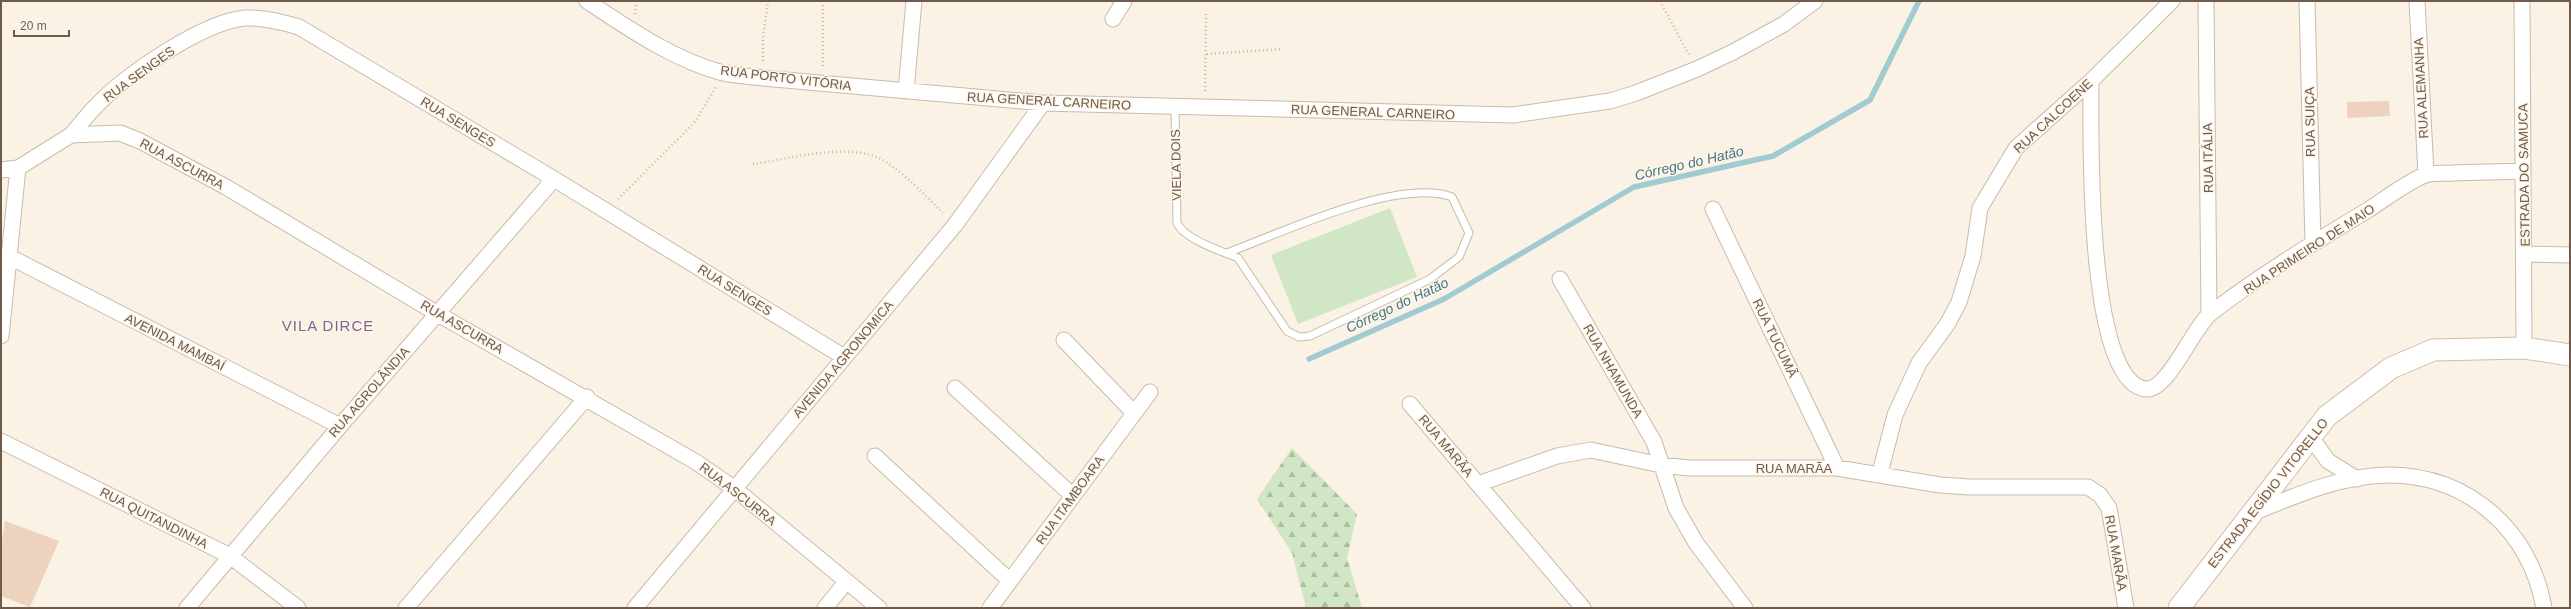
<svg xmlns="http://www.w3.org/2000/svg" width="2571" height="609" font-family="Helvetica,sans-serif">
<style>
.forest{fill:url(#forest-firs)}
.pitch{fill:#d1e6c4}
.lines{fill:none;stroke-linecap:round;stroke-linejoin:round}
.stream{stroke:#a1cad3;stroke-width:5.5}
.building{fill:#edd2be}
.lane-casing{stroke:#cabaab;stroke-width:9}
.street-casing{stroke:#cabaab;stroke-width:17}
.secondary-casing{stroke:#cfbcac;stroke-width:23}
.path{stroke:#d2b5a1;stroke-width:2.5;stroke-dasharray:1 3;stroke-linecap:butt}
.lane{stroke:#fff;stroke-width:7}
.street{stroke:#fff;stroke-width:15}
.secondary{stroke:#fff;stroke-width:21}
.labels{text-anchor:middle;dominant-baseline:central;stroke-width:3;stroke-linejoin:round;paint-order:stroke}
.street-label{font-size:13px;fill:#705a4c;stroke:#fdf6ea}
.water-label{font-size:14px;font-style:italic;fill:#477782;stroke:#fdf6ea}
.quarter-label{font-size:15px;letter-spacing:1px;fill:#80648c;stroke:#fdf6ea}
</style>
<defs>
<pattern id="forest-firs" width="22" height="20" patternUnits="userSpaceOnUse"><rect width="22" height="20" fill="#d1e6c4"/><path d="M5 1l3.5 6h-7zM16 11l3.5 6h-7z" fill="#aebda1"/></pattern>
</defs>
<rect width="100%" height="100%" fill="#faf2e4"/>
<path class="forest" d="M1292 448 1357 514 1347 558 1362 608H1306L1292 553 1257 499Z"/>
<path class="pitch" d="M1390 208 1417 277 1298 324 1271 255Z"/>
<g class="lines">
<path class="stream" d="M1309 359 1444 299 1634 187 1773 156 1870 100 1919 1"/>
</g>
<path class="building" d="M2389 101 2390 116 2347 118V102Z
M5 521 59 541 30 607 1 596V547Z"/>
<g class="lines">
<g class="lane-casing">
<path id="lane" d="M1175 107 1177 223C1184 239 1221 251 1238 258L1287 331 1299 337 1310 336 1430 279 1459 257 1469 233 1452 197C1398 177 1281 233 1227 253"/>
</g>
<g class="street-casing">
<path id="street" d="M587 1C629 29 674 60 723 73 736 76 750 76 763 78L1043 103 1513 115 1610 101 1636 93 1697 69 1733 52 1784 24 1815 1
M2206 1 2209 315
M2307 1 2313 244
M2417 1 2426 174
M2522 1 2524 348
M1113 19 1124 1
M2091 81C2091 127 2085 386 2147 389 2168 390 2194 326 2211 313 2260 275 2315 242 2368 210 2385 199 2407 182 2425 175 2433 172 2444 174 2453 173 2476 172 2500 172 2523 171
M906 91 914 1
M71 135C80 124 89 113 99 103 129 73 203 22 245 18 263 17 282 22 299 27L554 179 844 357
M1 170 18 168 71 135 120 133 140 141 226 187 438 314 696 462 735 489 879 608
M1713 209 1837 468
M2525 254 2570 255
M10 257 340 426
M1560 279 1654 442 1676 508 1696 543 1745 608
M1 336 18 168
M1064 340 1134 413
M955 388 1073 496
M1410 404 1583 608
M2310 436 2328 461 2357 479
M1 441 230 556 298 608
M875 456 1010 581
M1880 473 1895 415 1919 363 1948 323 1959 302 1973 256 1980 208 2016 148 2091 81 2172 1
M1478 484 1557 456 1591 450 1661 465 1689 468H1837L1940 485 1969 487H2088L2100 495 2109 508 2126 608
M2253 513C2296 495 2342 475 2390 475 2470 476 2530 531 2544 608
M187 608 340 426 554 179
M406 608 587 397
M635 608 955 225 1043 103
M825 608 846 582
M990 608 1150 392"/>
</g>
<g class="secondary-casing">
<path id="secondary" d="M2179 608 2327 416 2391 368 2433 350 2524 348 2570 355"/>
</g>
<path class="path" d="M1660 1 1689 55
M635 14 636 1
M1207 54 1282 49
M763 61V37L768 1
M823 66V1
M1205 91 1206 13
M753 164C790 159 853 140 886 162 907 176 925 195 943 213
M618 199 694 123 716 87"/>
<use href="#lane" class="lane"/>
<use href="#street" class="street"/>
<use href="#secondary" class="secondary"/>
</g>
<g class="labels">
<g class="street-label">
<text transform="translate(139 74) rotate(-36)">RUA SENGES</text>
<text transform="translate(786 78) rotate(7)">RUA PORTO VITÓRIA</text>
<text transform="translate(2421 88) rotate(-93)">RUA ALEMANHA</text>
<text transform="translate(1049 101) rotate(3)">RUA GENERAL CARNEIRO</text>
<text transform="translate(1373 112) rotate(2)">RUA GENERAL CARNEIRO</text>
<text transform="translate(2053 116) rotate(-43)">RUA CALCOENE</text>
<text transform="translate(458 122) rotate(31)">RUA SENGES</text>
<text transform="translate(2310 122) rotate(-91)">RUA SUIÇA</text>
<text transform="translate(2208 158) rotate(-91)">RUA ITÁLIA</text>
<text transform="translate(182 164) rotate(28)">RUA ASCURRA</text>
<text transform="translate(1176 165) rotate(-91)">VIELA DOIS</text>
<text transform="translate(2524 175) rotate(-91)">ESTRADA DO SAMUCA</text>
<text transform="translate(2309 249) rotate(-33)">RUA PRIMEIRO DE MAIO</text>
<text transform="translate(735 290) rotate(32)">RUA SENGES</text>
<text transform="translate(462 327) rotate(30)">RUA ASCURRA</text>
<text transform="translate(1775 338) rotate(64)">RUA TUCUMÃ</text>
<text transform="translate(175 342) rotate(27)">AVENIDA MAMBAÍ</text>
<text transform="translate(843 359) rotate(-50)">AVENIDA AGRONOMICA</text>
<text transform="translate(1613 371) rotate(60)">RUA NHAMUNDA</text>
<text transform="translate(369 392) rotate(-49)">RUA AGROLÂNDIA</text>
<text transform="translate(1446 446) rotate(50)">RUA MARÃA</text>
<text x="1794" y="468">RUA MARÃA</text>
<text transform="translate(2268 493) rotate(-52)">ESTRADA EGÍDIO VITORELLO</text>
<text transform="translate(738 494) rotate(38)">RUA ASCURRA</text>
<text transform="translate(1070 500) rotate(-54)">RUA ITAMBOARA</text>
<text transform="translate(154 518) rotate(27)">RUA QUITANDINHA</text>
<text transform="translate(2116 553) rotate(80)">RUA MARÃA</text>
</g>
<g class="water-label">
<text transform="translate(1689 163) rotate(-13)">Córrego do Hatão</text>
<text transform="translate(1397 305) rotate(-25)">Córrego do Hatão</text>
</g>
<g class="quarter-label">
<text x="328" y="325">VILA DIRCE</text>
</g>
</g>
<rect width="2571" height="609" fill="none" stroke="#705a4c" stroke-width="4"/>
<path d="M14 30v6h55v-6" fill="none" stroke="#705a4c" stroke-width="2"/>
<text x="20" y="30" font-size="12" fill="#705a4c" stroke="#fdf6ea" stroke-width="3" paint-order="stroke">20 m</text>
</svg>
